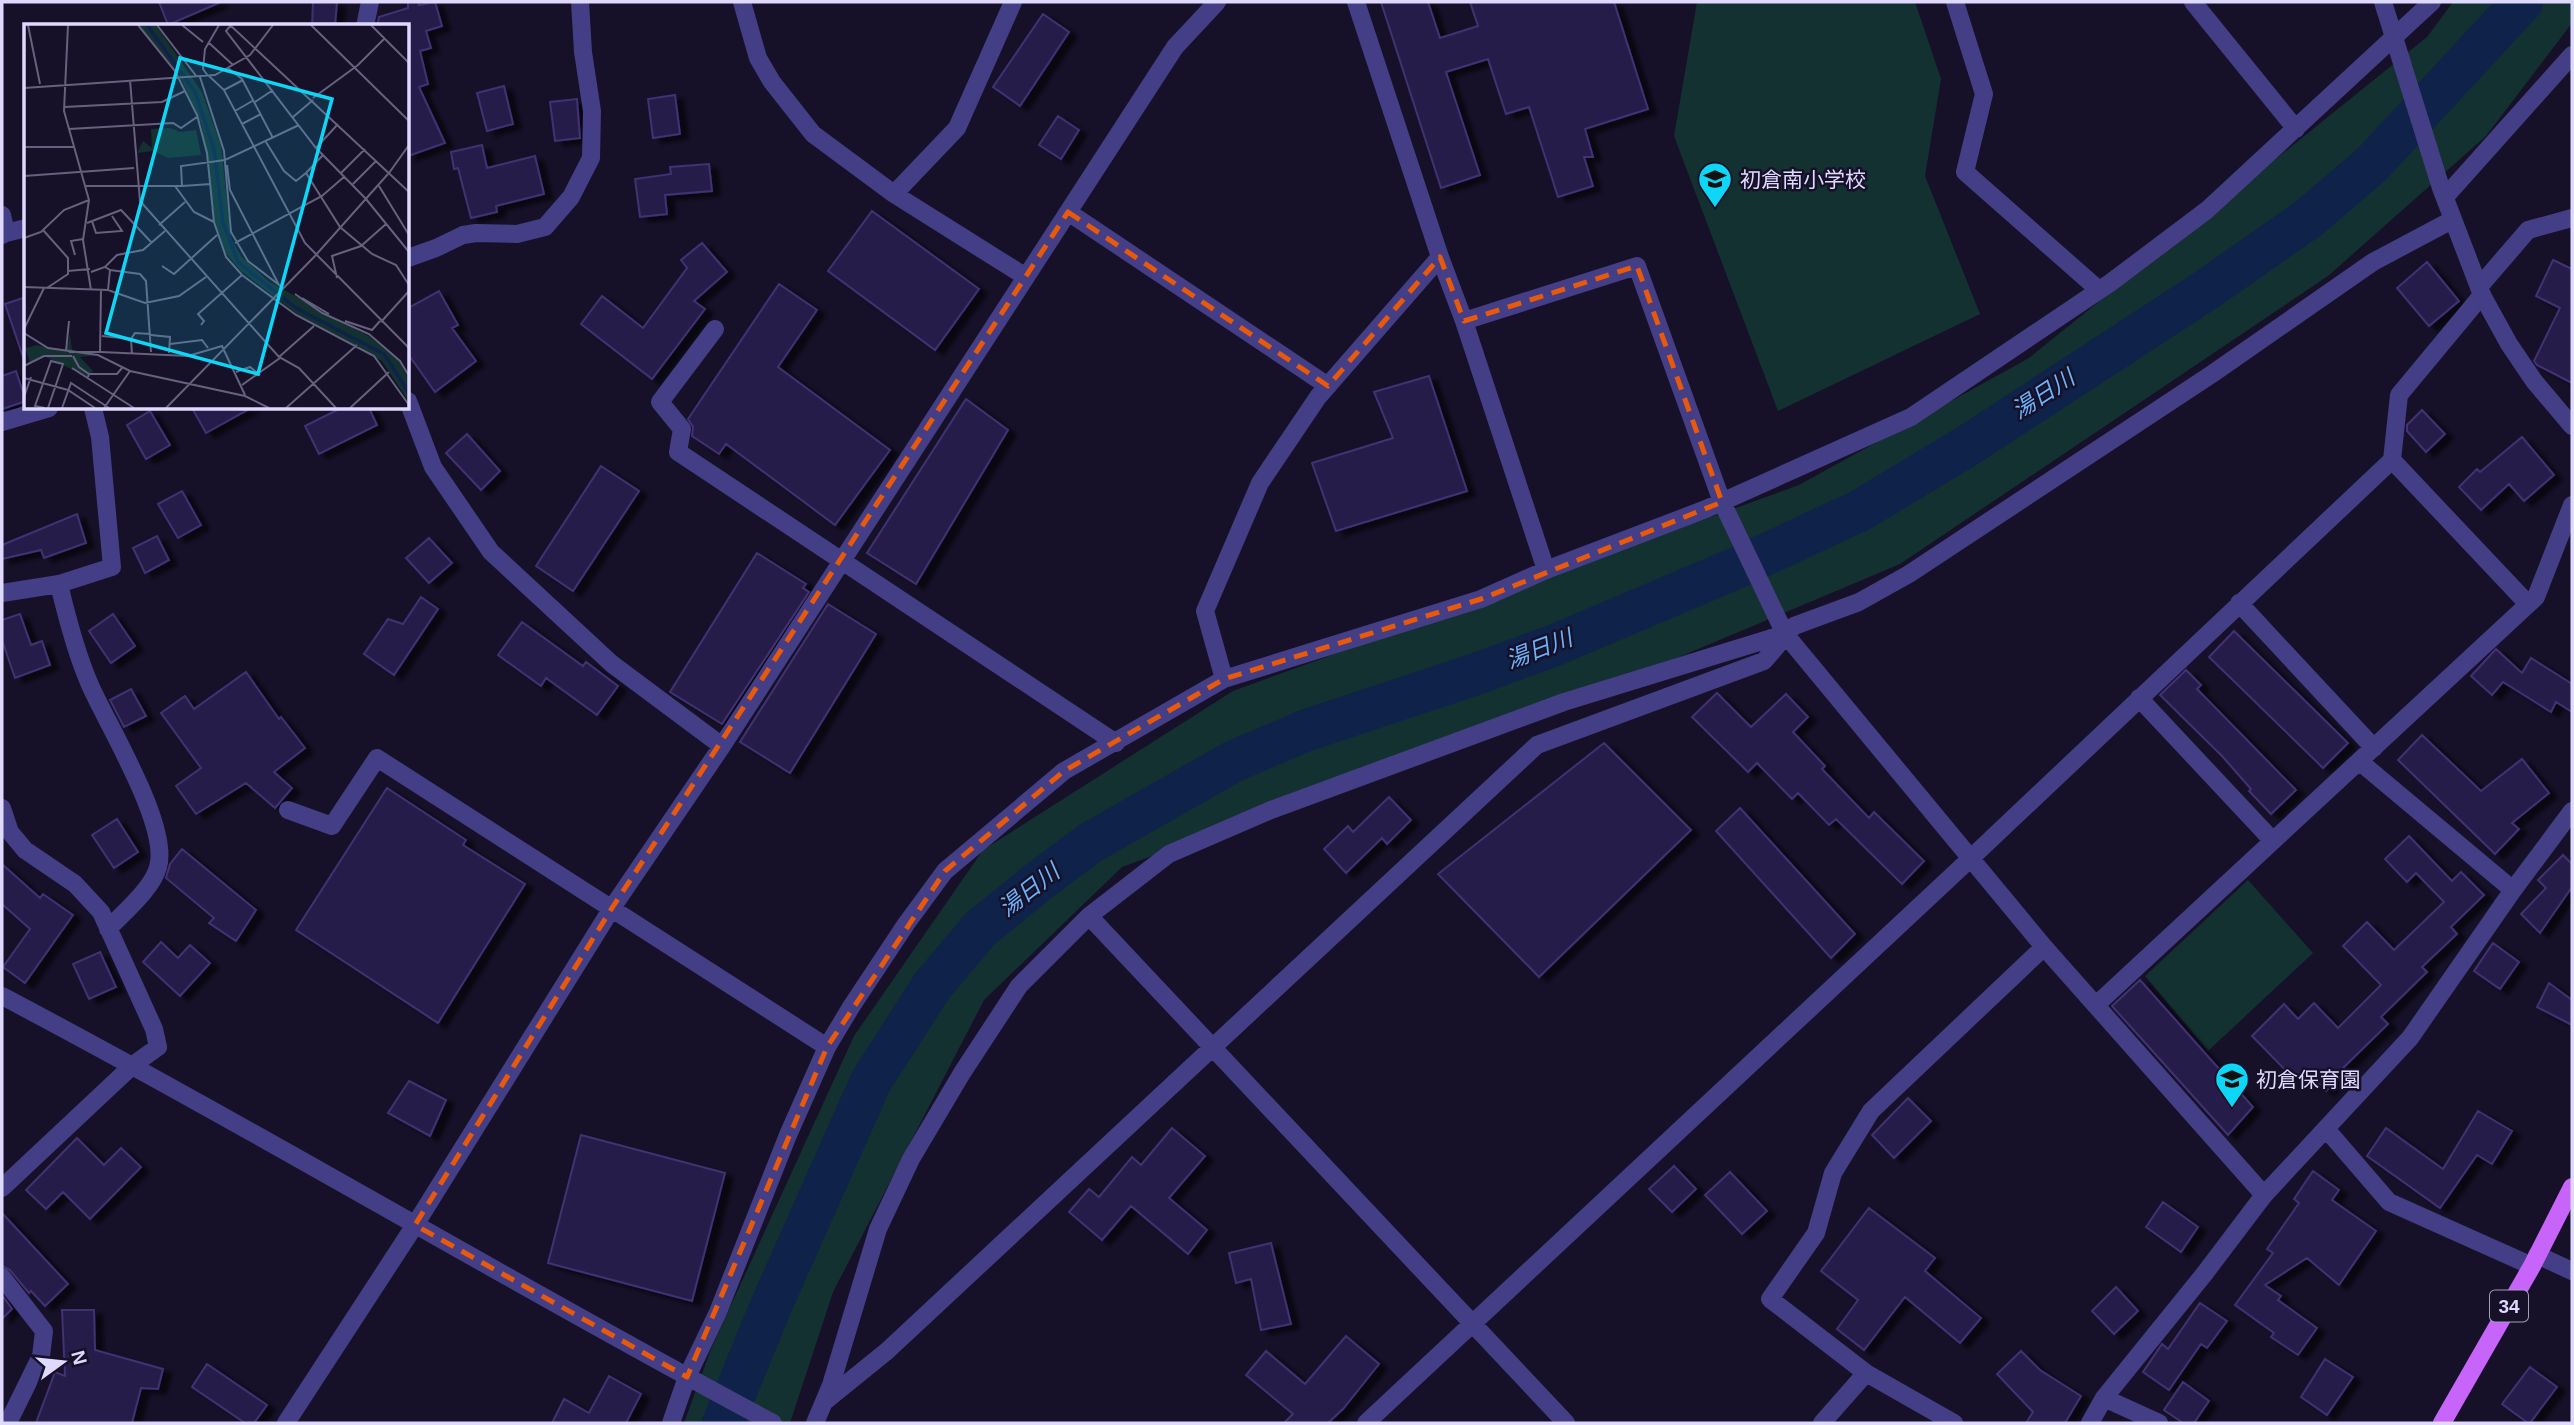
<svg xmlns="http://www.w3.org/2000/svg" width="2574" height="1425" font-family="Arial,'Noto Sans JP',sans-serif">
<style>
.green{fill:#143131}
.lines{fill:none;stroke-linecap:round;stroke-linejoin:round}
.river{stroke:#0f2249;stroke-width:42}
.building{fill:#281e48;stroke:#403173;stroke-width:2;filter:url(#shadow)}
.minor{stroke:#433e85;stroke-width:18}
.tertiary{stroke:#433e85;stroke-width:18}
.primary{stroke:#c764f9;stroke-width:18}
.marked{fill:none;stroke:#e8590c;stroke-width:5;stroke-dasharray:14 9;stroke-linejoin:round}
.labels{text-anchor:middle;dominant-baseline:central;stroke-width:5;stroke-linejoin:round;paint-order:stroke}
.shield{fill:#161128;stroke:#a39dbe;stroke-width:2}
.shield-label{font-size:19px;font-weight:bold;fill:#dfd9fe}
.poi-label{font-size:21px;fill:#dfd9fe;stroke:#161128;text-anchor:start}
.water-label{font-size:23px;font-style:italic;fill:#6bb2f9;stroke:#161128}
.inset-river{fill:none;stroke:#0f2249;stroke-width:3.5}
.inset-road{fill:none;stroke:#66617e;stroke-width:2}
.view{fill:#0dd6f6;fill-opacity:0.15;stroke:#0dd6f6;stroke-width:3.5}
.inset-edge{fill:none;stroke:#dfd9fe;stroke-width:3.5}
</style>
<defs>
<filter id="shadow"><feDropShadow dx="8" dy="4.5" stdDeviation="2" flood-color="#0009"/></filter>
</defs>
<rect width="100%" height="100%" fill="#161128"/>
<path class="green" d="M1697 2H1915L1941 79 1925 176 1980 314 1778 411 1674 136Z
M2453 2H2572V23L2486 136 2328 276 1900 564 1589 695 1122 867 984 1000 833 1292 790 1423H684L711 1349 854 1036 983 850 1233 691 1799 485 2029 358 2427 37Z
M2248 880 2313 953 2208 1051 2145 976Z"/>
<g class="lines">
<path class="river" d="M723 1423 770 1308 871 1081 932 986 980 929 1039 881 1090 843 1234 761 1307 730 1476 674 1555 645 1741 566 1861 510 1967 446 2206 290 2309 218 2372 164 2522 2"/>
</g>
<path class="building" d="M159 2H221L168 25Z
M313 2H337L335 26H312Z
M408 2H418L419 5 435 2 442 26 426 31 431 48 420 51 428 84 419 87 445 143 408 156V26H377L379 17 408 8Z
M1381 2H1428L1440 38 1478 26 1470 2H1614L1648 109 1585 129 1593 157H1584L1593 186 1558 197 1529 107 1506 114 1488 59 1446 72 1480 175 1441 188Z
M1043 14 1069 32 1020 106 993 87Z
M504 86 513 124 487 131 477 93Z
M675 95 680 134 653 138 648 99Z
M577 99 580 138 555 141 550 102Z
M1058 116 1079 130 1061 159 1039 145Z
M482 145 487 168 535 156 544 194 496 206 497 212 471 218 458 168 454 169 451 152Z
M709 164 712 191 665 195 667 214 640 217 635 179 671 174 670 167Z
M872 211 979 289 935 350 828 271Z
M702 243 727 272 694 301 705 309 652 379 581 324 602 296 643 328 687 268 681 260Z
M2553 260 2572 269V383L2537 365 2534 361 2560 308 2536 296Z
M2427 262 2459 301 2429 326 2397 288Z
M779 284 817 310 778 367 890 450 835 525 726 444 719 454 692 436 693 427 688 419Z
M439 291 458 325 452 328 476 361 435 392 408 354V308Z
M26 297V356L23 357 5 304Z
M16 371 26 401 2 409V376Z
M1429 376 1467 491 1336 531 1312 463 1393 438 1374 392Z
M966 399 1008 430 916 584 867 553Z
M192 408H251L206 433Z
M341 408H369L377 425 319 454 305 426Z
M2422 410 2445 434 2426 452 2407 431V425Z
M150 411 170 445 146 459 127 425Z
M467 434 500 471 481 490 446 453Z
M2522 437 2554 475 2524 501 2509 484 2481 510 2459 487 2477 469 2480 472Z
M601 466 639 491 573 591 536 566Z
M182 491 201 525 178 538 158 504Z
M77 514 86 543 44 558 41 550 2 559V545Z
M157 536 169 560 145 573 133 548Z
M429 538 452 563 429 583 406 558Z
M757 553 806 584 803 588 809 592 722 724 670 692Z
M421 597 438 609 394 675 364 654 388 619 403 624Z
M828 604 876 634 790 773 740 742Z
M20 614 31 645 42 641 50 665 15 678 2 640V620Z
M113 614 135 646 111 663 89 631Z
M522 622 583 666 586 662 618 686 597 715 546 678 541 686 498 655Z
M2234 631 2348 743 2323 768 2209 657Z
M2496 649 2522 673 2531 658 2572 684V712L2556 702 2551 712 2503 682 2492 695 2471 676Z
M2186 670 2201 685 2197 689 2296 790 2271 814 2249 791 2251 789 2222 756 2160 695Z
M246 672 279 719 281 717 305 748 274 772 292 788 275 808 246 783 196 814 176 786 201 768 161 713 185 696 194 709Z
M131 689 146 716 124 727 110 700Z
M1717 693 1751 727 1786 694 1808 717 1793 732 1825 766 1822 769 1869 818 1874 812 1924 861 1902 884 1836 819 1829 825 1798 793 1792 799 1757 763 1748 772 1692 717Z
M2422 735 2481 791 2522 759 2549 793 2512 823 2519 829 2495 854 2398 760Z
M1604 743 1691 830 1539 977 1438 874Z
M387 788 466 840 463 845 525 884 438 1023 296 930Z
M1389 797 1411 820 1387 844 1382 838 1346 873 1324 849 1348 826 1353 832Z
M1740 808 1855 934 1831 958 1716 831Z
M117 819 138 852 114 868 92 835Z
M2409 836 2452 881 2461 872 2484 895 2451 927 2457 934 2422 967 2427 972 2381 1017 2388 1024 2342 1069 2345 1072 2326 1091 2304 1069 2294 1079 2252 1036 2284 1004 2298 1019 2314 1003 2338 1028 2381 985 2343 946 2367 922 2394 950 2444 902 2416 873 2407 882 2385 859Z
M182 849 256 910 236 941 209 923 214 918 166 878 170 864Z
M2563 855 2572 864V887L2540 933 2521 914 2546 888 2538 880Z
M2 864 40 898 43 894 73 915 25 983 3 967 30 929 2 904Z
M161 942 178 958 190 945 210 963 180 996 143 962Z
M2493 943 2519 962 2500 989 2474 971Z
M100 952 116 987 89 999 73 964Z
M2140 980 2253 1107 2228 1135 2112 1006Z
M2549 983 2572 1000V1025L2537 1007Z
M409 1081 446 1100 430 1136 388 1113Z
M1908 1098 1931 1121 1894 1158 1872 1135Z
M2478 1111 2512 1131 2492 1164 2477 1155 2440 1208 2367 1156 2386 1128 2443 1169Z
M1172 1128 1205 1156 1169 1198 1207 1230 1188 1254 1131 1206 1102 1240 1069 1212 1089 1189 1099 1197 1132 1157 1141 1165Z
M581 1135 725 1173 692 1301 548 1263Z
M77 1138 104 1165 121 1148 141 1167 90 1219 63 1192 46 1209 26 1190Z
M1674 1166 1696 1189 1672 1212 1649 1189Z
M2313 1171 2339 1190 2332 1200 2376 1231 2339 1285 2307 1258 2265 1285 2281 1296 2278 1300 2317 1328 2298 1355 2271 1337 2274 1333 2235 1305 2273 1253 2267 1249 2299 1203 2294 1199Z
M1730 1172 1767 1211 1742 1234 1705 1195Z
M2163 1202 2198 1227 2181 1252 2146 1227Z
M1869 1208 1935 1258 1925 1271 1981 1318 1960 1343 1905 1297 1864 1350 1837 1329 1858 1300 1821 1271Z
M2 1213 68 1284 45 1306 31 1291 29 1293 10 1270 2 1266Z
M1271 1243 1291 1324 1261 1330 1251 1279 1236 1283 1229 1253Z
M2116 1287 2138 1311 2114 1334 2092 1311Z
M2 1295 12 1309 2 1319Z
M2200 1303 2227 1321 2207 1348 2201 1344 2169 1390 2143 1372 2162 1344 2168 1349Z
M62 1310H94L95 1350 163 1369 158 1389 141 1388 132 1423H36L55 1372 65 1376Z
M1346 1336 1379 1364 1343 1409 1328 1423H1284L1293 1414 1246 1375 1266 1351 1305 1384Z
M2021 1351 2040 1370 2081 1396 2065 1423H2026L2033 1412 1997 1374Z
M2325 1359 2353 1377 2327 1415 2301 1397Z
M207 1364 267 1405 254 1423H245L192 1387Z
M2530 1367 2557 1387 2530 1423H2528L2502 1404Z
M609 1376 641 1394 626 1423H552L564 1399 589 1413Z
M2183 1382 2209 1401 2194 1423H2183L2164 1410Z"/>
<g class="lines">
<path class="minor" d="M742 2 758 58 772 82 813 134 894 194 1026 277
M1356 2 1440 257 1464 321 1637 266 1722 502 1785 634 2044 947 2264 1195
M1955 2 1984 94 1965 172 2099 290
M2193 2 2296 129
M365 26 370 2
M894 194 957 128 1013 2
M2445 197 2572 55
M1068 212 1328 386
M2 215 6 233 2 235
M6 233 26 228
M408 258 436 248 463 235 476 233 517 234 545 227 571 197 591 158 592 111 583 52 580 2
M2479 287 2528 230 2572 218
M1464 321 1546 570
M715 329 660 402 682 429 678 452 1116 743
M408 401 433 467 491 552 612 664 722 746
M2 422 49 408
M2392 460 2528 604
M59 584C67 618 76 653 90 685 108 726 170 826 158 867 153 888 123 913 108 929
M2 593 59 584 112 567 100 437 93 408
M2239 603 2374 748
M1224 679 1205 611 1260 483 1318 397 1440 257
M2139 698 2273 841
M2359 761 2513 890
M2 808 10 832 25 850 75 884 101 912 154 1029 158 1047 133 1065 2 1188
M288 810 332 826 377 758 827 1047
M1089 916 1566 1423
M2096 1005 2536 597 2572 505
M2327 1130 2389 1202 2532 1266
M2537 1255 2572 1271
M2 1277 44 1331 41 1356 8 1423
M1866 1373 1954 1423
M2104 1398 2159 1423
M824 1402 887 1351 1537 745 1764 661 1794 626 1859 602 1909 574 2212 374 2373 262 2452 220
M286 1423 415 1225 612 908 722 746 1175 47 1217 2
M671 1423 687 1377 718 1312 788 1135 827 1047 851 1007 906 924 945 871 1064 771 1224 679 1481 599 1546 570 1706 509 1911 417 2110 283 2207 210 2432 2
M815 1423 831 1385 878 1229 911 1159 962 1073 1019 986 1089 916 1169 854 1271 810 1564 702 1785 634
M1366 1423 1970 859 2392 460 2399 395 2482 295
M1822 1423 1866 1373 1770 1299 1816 1233 1833 1173 1871 1111 2044 947
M2090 1423 2104 1398 2205 1273 2264 1195 2410 1038 2513 890 2572 811"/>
<path class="tertiary" d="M2383 2 2441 188 2482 295 2509 344 2534 381 2572 426
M2 996C262 1133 514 1285 773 1423"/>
<path class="primary" d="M2442 1423 2532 1266 2572 1187"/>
</g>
<path class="marked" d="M1068 212 1328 386 1440 257 1464 321 1637 266 1722 502 1481 599 1224 679 1064 771 945 871 827 1047 687 1377 415 1225 612 908Z"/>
<defs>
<g id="school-pin" transform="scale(1.75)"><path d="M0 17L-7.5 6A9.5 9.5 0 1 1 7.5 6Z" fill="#0dd6f6" stroke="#161128"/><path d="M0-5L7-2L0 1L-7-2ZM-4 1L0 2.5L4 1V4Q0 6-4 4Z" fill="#111"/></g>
</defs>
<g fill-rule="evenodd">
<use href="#school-pin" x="1715" y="179"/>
<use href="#school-pin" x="2232" y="1079"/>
</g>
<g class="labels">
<rect class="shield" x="2490" y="1290.5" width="38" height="31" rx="5"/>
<g class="shield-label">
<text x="2509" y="1306">34</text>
</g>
<g class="poi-label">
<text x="1740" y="179">初倉南小学校</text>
<text x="2256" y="1079">初倉保育園</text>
</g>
<g class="water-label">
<text transform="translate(2043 394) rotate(-33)">湯日川</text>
<text transform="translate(1539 649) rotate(-21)">湯日川</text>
<text transform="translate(1029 890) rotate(-38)">湯日川</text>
</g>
</g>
<g transform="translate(24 24)">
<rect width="385" height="385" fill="#161128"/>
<path d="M115 1H132L178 68 197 122 207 214 217 232 244 257 346 313 375 337 385 356V378L358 337 275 292 217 247 201 228 191 197 178 102 155 50ZM146 104 156 108 172 106 177 131 144 134 129 127 113 129 119 117 128 124 127 105ZM46 311 48 326 73 331 56 333 69 347 64 353 20 332 6 339 0 320 3 324 12 321 42 327Z" fill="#143131"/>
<path class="inset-river" d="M123 1 171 68 190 125 199 199 214 238 272 284 360 330 385 369"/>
<path class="inset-road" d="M4 1 16 60M44 1 40 87 65 176 59 216 67 266M114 1 151 47 173 91 183 129 190 198 202 233 218 251 272 291 350 332 385 381M133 1 173 53M158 1 179 18M206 1 385 168M207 1 202 7 292 124 342 175 385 228M287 1 385 97M347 1 385 39M184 18 209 41M204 44 218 55 249 114M184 52 179 45 181 25 195 1M185 52 200 66 281 219 385 324M176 53 200 127 207 208 224 237 259 264M106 56 116 177 255 333 275 344 312 384M0 64 191 51 226 31 249 1M200 66 219 56M289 74 334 41 360 15M231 78 249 66M40 83 138 78 161 67M211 87 230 76M269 93 289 76M218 100 237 90M45 105 149 99 157 104 173 93M242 118 260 147 272 157 282 149 316 203 348 230 372 241 385 261M0 123H50M292 124 314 100M203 141 206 166 255 261M282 149 299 131M317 149 341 125M365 149 385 121M0 152 110 144M329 160 352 137M62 162H158L157 142 201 136 275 101M151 162 170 188 190 198M158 162 187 160M355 162 385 211M68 197 72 209 98 207 88 192M63 199 97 186 128 219M135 201 161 178M19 206 44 234V250L23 264M0 214 17 208 40 186 65 176M211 219 298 172 321 152M51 231 47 217 59 215M138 242 150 250 193 211M81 243 86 246 84 266M86 246 116 250 122 257 127 328M44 247 66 245M67 248 81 243 93 231 119 226 141 207M313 254 308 232 337 222 362 200M0 263 84 266 121 279 155 272 182 253M271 270 298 289 345 310 376 337 385 352M278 274 305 290M321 297 348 306 356 297M357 298 385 267M177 301 180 297 174 290 218 251M0 305 20 264M0 309 24 324 74 331 106 347 221 372 245 384M127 311 146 313 145 329M78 312 107 315 108 331M107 315 111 309 127 310M146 320 178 316 184 324M42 327 45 297M45 328H75M77 328 164 332 198 322 221 371M76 329 77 265M49 332 55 343 65 350M255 333 290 302M0 342 20 332H48M48 344 110 384M212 348 226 343 236 351M64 353 65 350H93L98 344M0 354 44 366 71 384M218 361 256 334M0 373 7 353M21 384 11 382 27 337 39 340 24 384M38 384 47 359 85 384M80 384 106 347M142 384 291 232 364 150M262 384 333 321M326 384 365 348"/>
<path class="view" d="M156 34 308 75 234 350 82 309Z"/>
<rect width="385" height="385" class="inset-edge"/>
</g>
<rect width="2574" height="1425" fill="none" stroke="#dfd9fe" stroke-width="7"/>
<g transform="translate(63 1362) rotate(75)" stroke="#161128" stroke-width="5" paint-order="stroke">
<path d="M0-5L12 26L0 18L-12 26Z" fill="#dfd9fe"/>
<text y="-10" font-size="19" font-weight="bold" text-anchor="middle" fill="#dfd9fe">N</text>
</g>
</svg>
